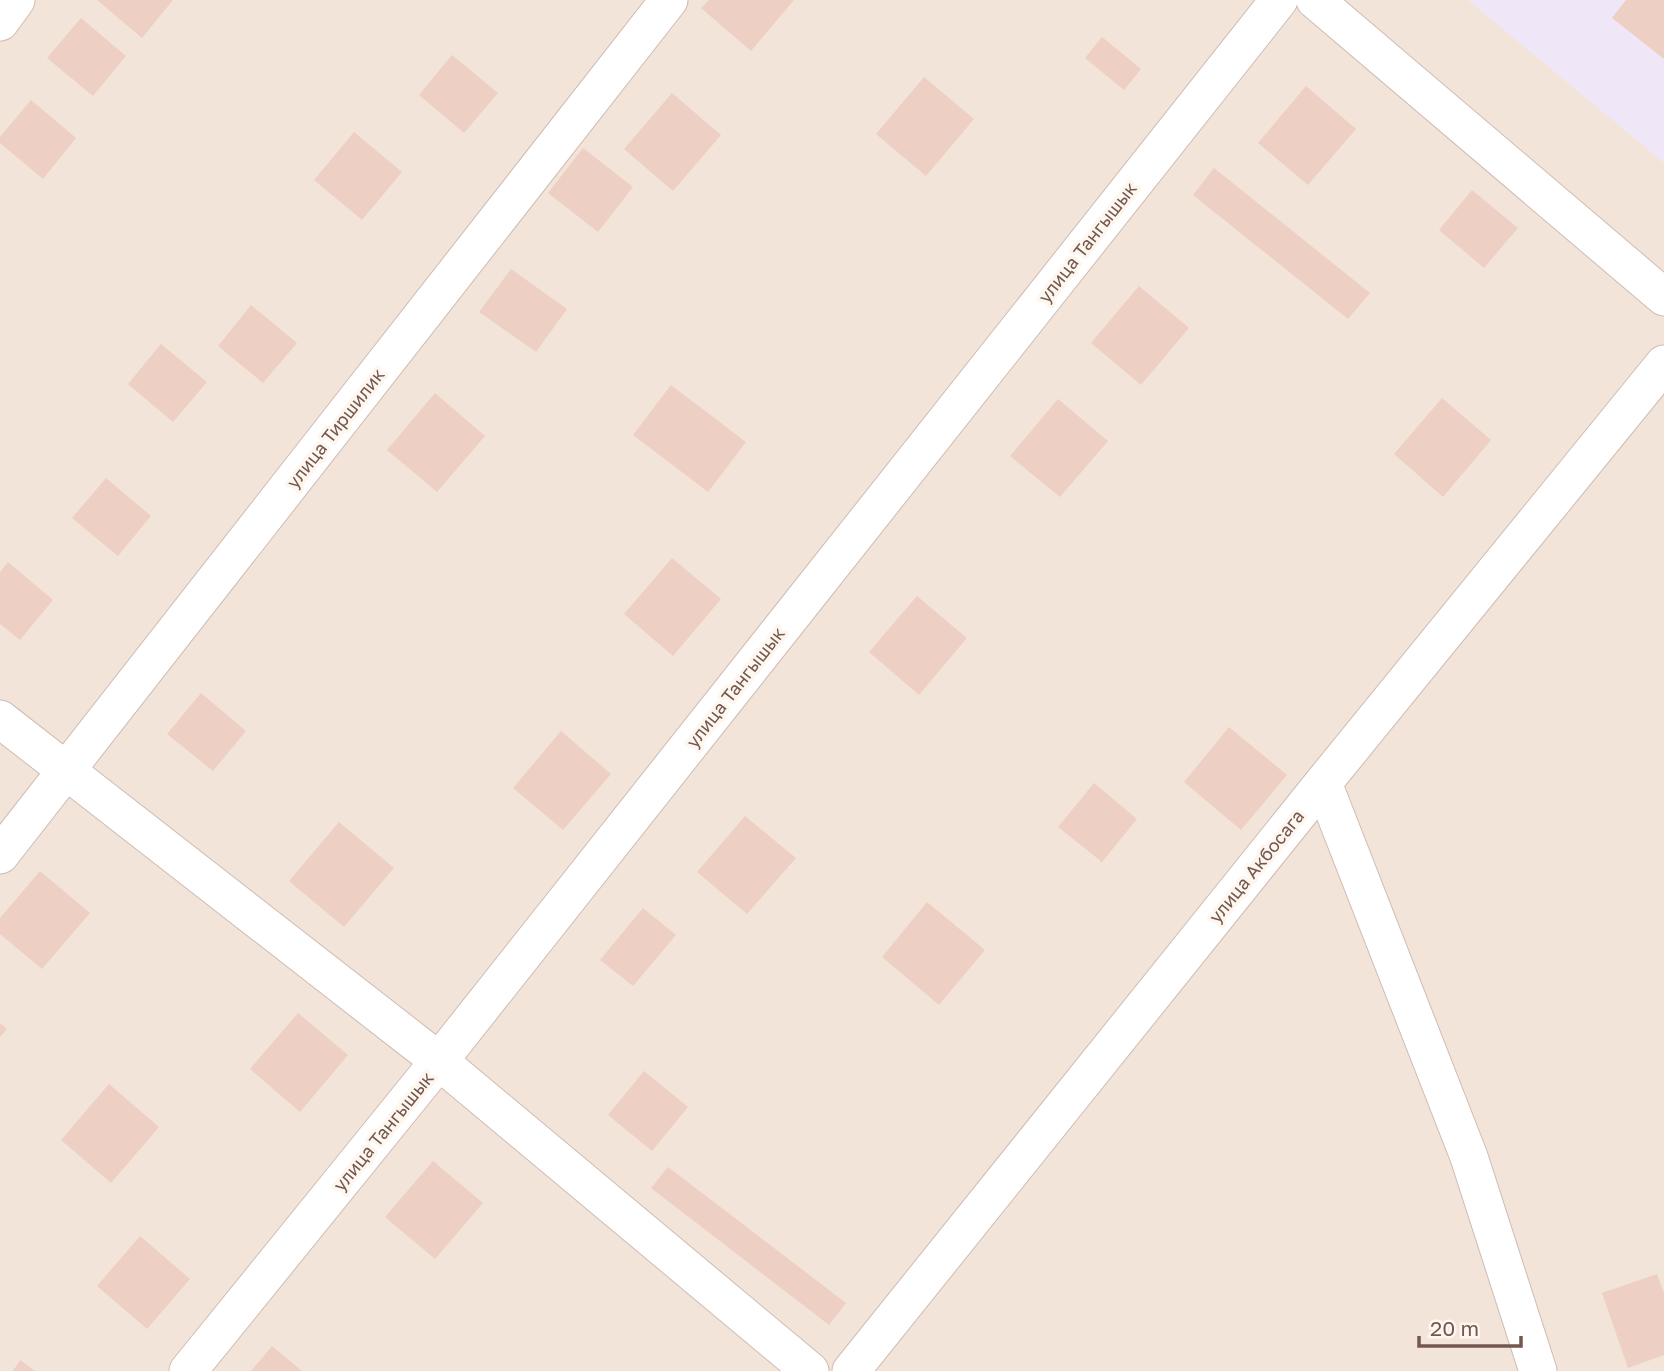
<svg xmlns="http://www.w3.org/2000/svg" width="1664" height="1371" font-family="'Golos Text',sans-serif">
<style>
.residential{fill:#f2e4d9}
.education{fill:#efe6f8}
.building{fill:#eecfc4}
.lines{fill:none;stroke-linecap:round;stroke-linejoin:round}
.minor-casing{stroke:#cfbcb3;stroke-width:39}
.minor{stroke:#fff;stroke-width:37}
.labels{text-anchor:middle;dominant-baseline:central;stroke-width:7;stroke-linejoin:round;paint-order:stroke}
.street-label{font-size:18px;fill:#74584f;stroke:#fef7f0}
</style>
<rect width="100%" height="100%" fill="#fbf2ea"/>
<path class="residential" d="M0 0H1664V1371H0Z"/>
<path class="education" d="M1468 0H1664V163Z"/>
<path class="building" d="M97 0H173L142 38Z
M709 0H794L751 51 701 8Z
M1626 0H1664V59L1612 18Z
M81 18 126 56 93 96 47 58Z
M1102 37 1141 69 1124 90 1085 58Z
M452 55 498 93 464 133 419 95Z
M924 77 974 119 926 176 876 134Z
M1306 86 1356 129 1308 185 1258 143Z
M672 93 721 135 673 191 624 149Z
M31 100 76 138 43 179 0 143V137Z
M354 132 402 172 362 220 314 180Z
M583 148 633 187 598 232 548 193Z
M1214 168 1370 293 1348 319 1193 195Z
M1472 190 1518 228 1484 268 1439 230Z
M511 269 567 309 536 352 479 312Z
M1139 286 1189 328 1141 385 1091 343Z
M251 305 297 343 263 383 218 346Z
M161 344 207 382 173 422 128 384Z
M671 385 746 442 708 492 633 435Z
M435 393 485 436 437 492 387 450Z
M1442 398 1491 440 1443 497 1394 454Z
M1058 399 1108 441 1060 497 1010 456Z
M106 478 151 516 118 556 72 518Z
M672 558 721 599 673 656 624 614Z
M8 562 53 600 20 640 0 624V572Z
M917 596 967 638 919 695 869 652Z
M201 693 246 731 213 771 167 734Z
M1229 727 1287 775 1241 830 1184 782Z
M561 731 611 774 563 830 513 788Z
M1094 783 1137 819 1102 862 1058 827Z
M745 816 796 858 747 914 697 872Z
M339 822 394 868 344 927 289 881Z
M40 871 90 913 42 969 0 934V918Z
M927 902 985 950 939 1005 882 957Z
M643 908 676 935 633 986 600 960Z
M298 1013 348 1055 300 1112 250 1069Z
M0 1023 7 1029 0 1037Z
M644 1071 688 1107 652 1151 608 1115Z
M109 1084 159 1127 111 1183 61 1140Z
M433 1161 483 1203 435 1259 385 1217Z
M668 1167 846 1303 829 1325 651 1188Z
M140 1236 190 1279 147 1329 97 1286Z
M1657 1274 1664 1293V1355L1628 1368 1602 1293Z
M272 1346 302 1371H251Z
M20 1360 35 1371H13Z"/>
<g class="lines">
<g class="minor-casing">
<path id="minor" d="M1315 0 1664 297
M0 22 16 0
M0 719 439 1061 810 1371
M1323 783 1469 1157 1538 1371
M0 855 669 0
M188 1371 439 1061 1279 0
M851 1371 1323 783 1664 364"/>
</g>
<use href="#minor" class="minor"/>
</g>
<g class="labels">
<g class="street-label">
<text transform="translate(1087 242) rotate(-52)">улица Тангышык</text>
<text transform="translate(335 428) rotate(-52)">улица Тиршилик</text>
<text transform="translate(735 687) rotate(-52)">улица Тангышык</text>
<text transform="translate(1256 866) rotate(-51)">улица Акбосага</text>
<text transform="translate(383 1131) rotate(-51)">улица Тангышык</text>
</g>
</g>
<path d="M1419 1336v10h102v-10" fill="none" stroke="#74584f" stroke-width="3.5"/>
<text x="1430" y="1336" font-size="21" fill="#74584f" stroke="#fef7f0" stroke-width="5" paint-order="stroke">20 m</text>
</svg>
